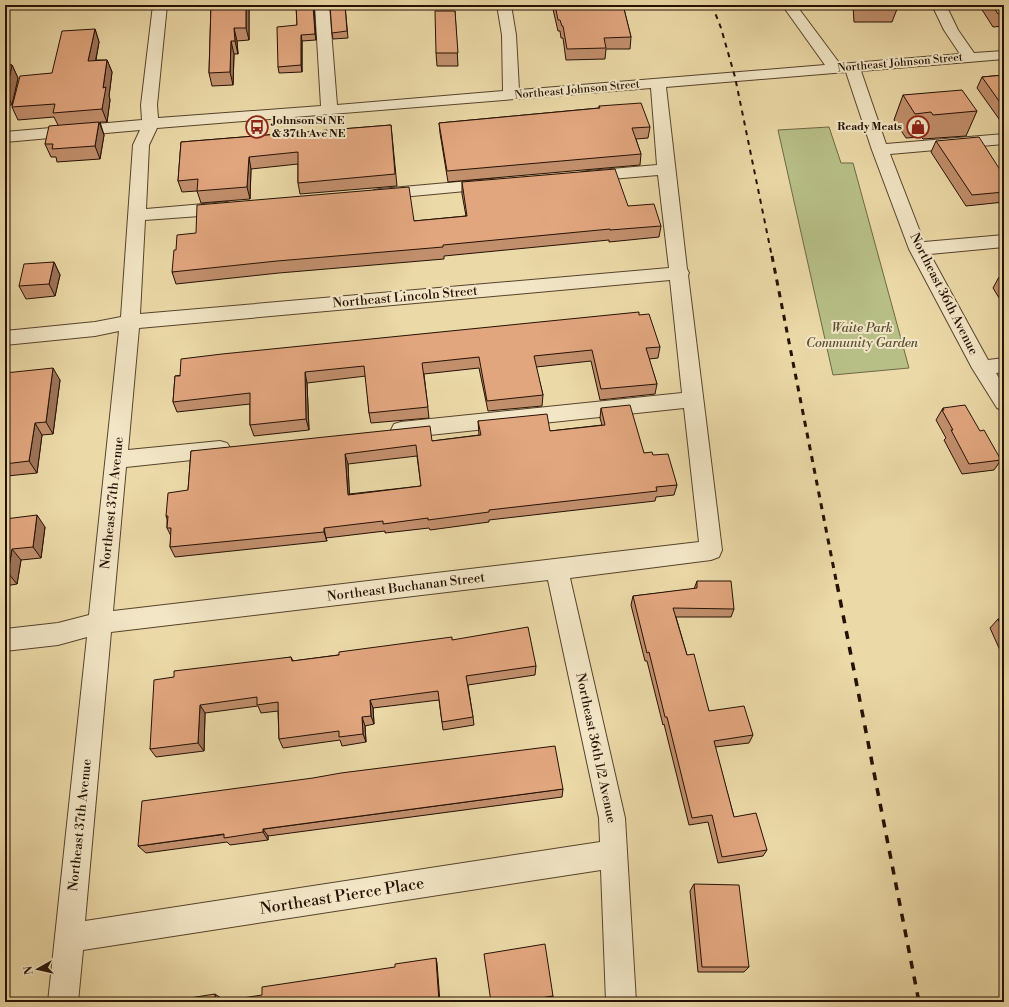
<svg xmlns="http://www.w3.org/2000/svg" width="1009" height="1007" font-family="'Libre Bodoni',serif">
<style>
.green{fill:#b7bf87;stroke:#6e6845}
.lines{fill:none;stroke-linecap:round;stroke-linejoin:round}
.minor-casing{stroke:#56432c;stroke-width:2}
.minor{fill:#f2e6c6;fill-rule:evenodd}
.rail-far2{stroke:#251103;stroke-width:2;stroke-dasharray:5 5;stroke-linecap:butt}
.rail-far1{stroke:#251103;stroke-width:3;stroke-dasharray:6 6;stroke-linecap:butt}
.rail{stroke:#251103;stroke-width:3.5;stroke-dasharray:8 8;stroke-linecap:butt}
.wall{fill:#c28f6d;stroke:#251103;fill-rule:evenodd}
.shaded-wall{fill:#9e7459;stroke:#251103}
.building{fill:#e2a67f;stroke:#251103;fill-rule:evenodd}
.labels{text-anchor:middle;dominant-baseline:central;stroke-width:4;stroke-linejoin:round;paint-order:stroke}
.far-street-label{font-size:11px;fill:#251103;stroke:#f2e6c6}
.far-poi-label{font-size:11px;font-weight:bold;fill:#251103;stroke:#f2e6c6;text-anchor:start}
.street-label{font-size:13px;fill:#251103;stroke:#f2e6c6}
.park-label{font-size:13px;font-style:italic;fill:#584e31;stroke:#f2e6c6}
.near-street-label{font-size:16px;fill:#251103;stroke:#f2e6c6}
</style>
<rect width="100%" height="100%" fill="#ebd9a7"/>
<filter id="stains"><feTurbulence type="fractalNoise" baseFrequency=".005" numOctaves="4"/><feColorMatrix values="0 0 0 0 .2 0 0 0 0 .09 0 0 0 0 .02 0 0 0 .5 -.17"/></filter>
<radialGradient id="worn" r=".72"><stop offset=".6" stop-color="#630" stop-opacity="0"/><stop offset="1" stop-color="#630" stop-opacity=".3"/></radialGradient>
<path class="green" d="M829 127 841 163H853L909 368 833 375 778 130Z"/>
<g class="lines">
<g class="minor-casing">
<path id="minor" d="M153 5H167L157 105 158 118 321 106 315 5H329L337 105 503 91 502 35 497 5H511L516 35 519 90 825 65 785 9V5H799V9L840 64 960 54 944 30 932 5H946L958 30 974 53 1004 51V59L861 71 886 144 1004 134V144L890 154 924 242 1004 235V247L930 254 988 360 1004 358V372L996 373 1004 386V411L997 408 972 368 909 249 872 150 846 72 666 87 687 269 689 273 688 275 722 550 719 557 711 560 570 578 625 818 636 1002H606L601 870 83 950 78 1002H48L87 637 58 645 5 651V629L58 623 89 615 119 331 95 336 5 345V331L95 322 121 317 133 145 140 130 5 142V132L142 120 141 105ZM651 88 657 165 588 171 582 172 580 176 582 180 588 181 658 175 669 268 140 314 145 220 227 214 233 212 236 208 233 204 227 202 146 209 149 145 157 128ZM670 280 682 393 401 422 394 424 391 430 394 436 401 438 684 408 699 542 113 611 126 467 220 457 227 455 231 449 227 443 220 441 128 450 139 328ZM548 580 599 818 600 842 85 921 111 632Z
M492 179 498 180 500 184 498 188 380 199 374 198 371 194 374 190 380 189Z"/>
</g>
<use href="#minor" class="minor"/>
<path class="rail-far2" d="M712 5 721 28 735 77 772 257"/>
<path class="rail-far1" d="M772 256 837 585"/>
<path class="rail" d="M837 584 919 1002"/>
</g>
<path class="wall" d="M211 5H249V40L237 41 238 54H234L233 85 212 86 209 73Z
M296 5H313L316 40 302 41V72L279 73 278 67 297 25Z
M345 5 348 38 333 39 332 33Z
M552 5H623L631 37 630 49H606L605 59 566 60 563 38H561L560 31H558Z
M853 5H896L897 9 892 22H854Z
M979 5H1004V26L993 27Z
M455 11 458 66H437L436 53Z
M95 29 99 42 96 60H107L112 72 109 96 110 100 107 122H100L104 135 100 159 57 162 56 157H51L45 144 58 125 54 117 18 120 12 107 52 73Z
M5 65H12L18 78 12 105H5Z
M1004 75V126L977 88 982 77Z
M903 95 977 111 966 136 923 139 921 137 906 138 894 120Z
M599 106 650 127 648 138 636 139 641 154 640 165 448 182 440 133 439 123 599 108Z
M391 125 397 186 300 194 298 183V164L251 169 250 199 201 203 197 191 182 192 178 181 181 142Z
M936 141 1004 176V202L966 206 931 152Z
M462 182 628 206 661 226 659 237 609 242V240L444 256V259L279 273 176 284 172 272 414 221 466 216 462 194Z
M54 262 60 275 55 296 26 299 19 286Z
M999 277H1004V306L993 288Z
M639 315 660 347 658 358 649 359 657 384 655 394 600 400 591 361 536 367 543 395 542 406 488 411 479 368 424 374 429 418 371 423 369 413 366 376 307 383 309 430 254 436 250 425V404L177 412 173 402 175 376Z
M5 373 60 380 53 434 42 435 37 473 7 476 5 473Z
M601 408 644 453 653 455 677 485 674 495 656 497 655 501 489 520V522L430 530 429 528 385 533V531L326 538 327 541 175 557 170 547 171 536 167 528V519L166 516 188 490 191 451 432 441 479 435 478 421 550 431 602 425 600 418ZM417 456 421 486 349 494 348 464Z
M943 408 980 431 1001 460 994 470 962 474 944 440 946 438 936 420Z
M5 519 45 527 41 558 21 560 17 584 5 586Z
M697 581 734 609 731 617H676L687 655 709 711 753 735 749 743 715 747 734 817 767 850 763 856 718 863 708 822 689 825 664 724 663 725 647 661H645L631 605 633 596 694 589Z
M998 619H1004V659L990 628Z
M452 640 536 666 535 675 468 685 473 717 474 725 443 730 439 700 373 708 374 724 365 726 366 742 342 746 340 740 283 748 279 739 278 711 261 713 258 706 205 713 204 751 156 757 150 749 174 677 291 657 293 661Z
M563 789 562 797 268 836V840L230 845 227 842 146 853 138 846Z
M694 884 749 967 744 972H698L690 891Z
M553 996V999L537 1002H490Z"/>
<path class="shaded-wall" d="M246 5H249V40L246 28Z
M313 5H314L316 40 315 34Z
M234 28 237 41 238 54 235 41Z
M95 29 99 42 93 74 88 61Z
M301 35 302 41V72L301 65Z
M231 41 234 54 233 85 230 72Z
M107 60 112 72 109 96 110 100 107 122 102 109 103 88Z
M12 65 18 78 12 105 6 92Z
M99 122 104 135 100 159 95 146Z
M249 157 251 169 250 199 247 187Z
M54 262 60 275 55 296 49 284Z
M53 368 60 380 53 434 46 422Z
M305 372 307 383 309 430 306 419Z
M35 423 42 435 37 473 29 461Z
M345 454 348 464 350 505 348 495Z
M37 515 45 527 41 558 33 547Z
M324 528 326 538 327 541 324 532Z
M12 549 21 560 17 584 8 573Z
M370 700 373 708 374 724 371 716Z
M200 705 205 713 204 751 198 743Z
M362 717 365 726 366 742 363 734Z
M263 829 268 836V840L263 832Z
M436 958 437 963 440 1002H439Z
M215 994 221 998V1002H215Z"/>
<path class="building" d="M211 5H246V28H234L235 41H231L230 72 209 73Z
M296 5H313L315 34 301 35V65L278 67 277 27 297 25Z
M330 5H345L347 31 332 33Z
M555 5H623L631 37 604 38 606 48 567 49 563 26H562L560 20H558Z
M858 5H896L897 9H858Z
M992 5H1004V14H998Z
M435 11H455L458 53H436Z
M95 29 88 61 107 60 103 88 106 87 102 109 53 113 55 104 12 107 20 76 52 73 62 31Z
M5 65H12L6 92H5Z
M1004 75V108L982 77Z
M962 90 977 111 933 115 931 112 915 114 903 95Z
M641 103 650 127 632 128 641 154 447 171 439 123 600 108 599 106Z
M99 122 95 146 52 149 53 144H45L49 126Z
M391 125 395 174 298 183V152L249 157 247 187 197 191 198 179 178 181 181 142Z
M979 137 1004 176V192L972 195 936 141Z
M615 169 628 206 654 204 661 226 610 230V229L443 245V247L277 261 172 272 174 250H176L177 235 196 233 197 205 409 187 414 221 467 216 462 182Z
M54 262 49 284 19 286 24 264Z
M999 277H1004V286Z
M639 312V315L649 314 660 347 646 348 657 384 601 389 592 350 534 356 543 395 487 401 479 357 422 363 428 407 369 413 364 366 305 372 306 419 250 425V393L173 402 175 376H180L181 359 222 354Z
M53 368 46 422 35 423 29 461 5 464V432L8 417 5 418V373Z
M630 405 644 453 652 452 653 455 668 454 677 485 656 487 657 491 489 510V512L428 520V518L383 524V521L324 528V532L170 547 171 528H167L168 516H166L168 493 188 490 191 451 430 426 432 441 481 435 478 421 547 414 550 431 605 425 601 408ZM416 445 421 486 348 495 345 454Z
M965 405 980 431 984 430 1001 460 969 464 951 430H953L942 410H944L943 408Z
M37 515 33 547 12 549 8 573 5 574V519Z
M697 581H731L734 609 673 608 687 655 694 654 709 711 744 706 753 735 714 741 734 817 756 813 767 850 722 857 712 815 692 818 667 717H665L649 652 647 653 633 596 697 588Z
M998 619H1004V633Z
M528 627 536 666 466 676 473 717 442 722 438 691 370 700 371 716 362 717 363 734 339 737V731L279 739 278 702 257 705V697L200 705 198 743 150 749 154 680 174 677V671L291 657 292 661 339 655V652L452 637V640Z
M555 746 563 789 263 829V832L224 838V834L138 846 142 801 313 778 341 773Z
M694 884 739 885 749 967H702Z
M545 944 553 996 526 1000V1002H491L484 954Z
M436 958 439 1002H217L262 995V987L395 967V964Z
M215 994V1002H164Z"/>
<defs>
<g id="bus-ring" transform="scale(1.15)"><circle r="9.5" fill="#f2e6c6" stroke="#8f2418" stroke-width="1.5"/><path d="M-5-6H5V4H4V6H2V4H-2V6H-4V4H-5ZM-3.5-4V0h7V-4ZM-3.5 1.2v1.5H-2V1.2ZM2 1.2v1.5H3.5V1.2Z" fill="#8f2418"/></g>
<g id="shop-ring" transform="scale(1.15)"><circle r="9.5" fill="#f2e6c6" stroke="#8f2418" stroke-width="1.5"/><path d="M-5-2.5h2.3a2.7 3.5 0 0 1 5.4 0H5L5.5 6h-11ZM-1.5-2.5h3a1.5 2.3 0 0 0-3 0Z" fill="#8f2418"/></g>
</defs>
<g fill-rule="evenodd">
<use href="#bus-ring" x="257" y="127"/>
<use href="#shop-ring" x="918" y="127"/>
</g>
<g class="labels">
<g class="far-street-label">
<text transform="translate(900 63) rotate(-5)">Northeast Johnson Street</text>
<text transform="translate(577 90) rotate(-5)">Northeast Johnson Street</text>
</g>
<g class="far-poi-label">
<text x="272" y="121">Johnson St NE<tspan x="272" dy="13">&amp; 37th Ave NE</tspan></text>
<text x="902" y="127" text-anchor="end">Ready Meats</text>
</g>
<g class="street-label">
<text transform="translate(944 294) rotate(63)">Northeast 36th Avenue</text>
<text transform="translate(405 297) rotate(-5)">Northeast Lincoln Street</text>
<text transform="translate(112 503) rotate(-84)">Northeast 37th Avenue</text>
<text transform="translate(406 587) rotate(-7)">Northeast Buchanan Street</text>
<text transform="translate(596 748) rotate(78)">Northeast 36th 1/2 Avenue</text>
<text transform="translate(80 825) rotate(-84)">Northeast 37th Avenue</text>
</g>
<g class="park-label">
<text x="862" y="328">Waite Park<tspan x="862" dy="15">Community Garden</tspan></text>
</g>
<g class="near-street-label">
<text transform="translate(342 896) rotate(-9)">Northeast Pierce Place</text>
</g>
</g>
<rect width="1009" height="1007" fill="none" stroke="#ebd9a7" stroke-width="20"/>
<rect x="6" y="6" width="997" height="995" fill="none" stroke="#251103" stroke-width="2"/>
<rect x="10" y="10" width="989" height="987" fill="none" stroke="#251103"/>
<g transform="translate(38 969) rotate(262)" stroke="#f2e6c6" stroke-width="3" paint-order="stroke">
<path d="M0-3L7 15L0 10L-7 15Z" fill="#251103"/>
<text y="-6" font-size="11" font-weight="bold" text-anchor="middle" fill="#251103">N</text>
</g>
<rect width="100%" height="100%" filter="url(#stains)"/>
<rect width="100%" height="100%" fill="url(#worn)"/>
</svg>
